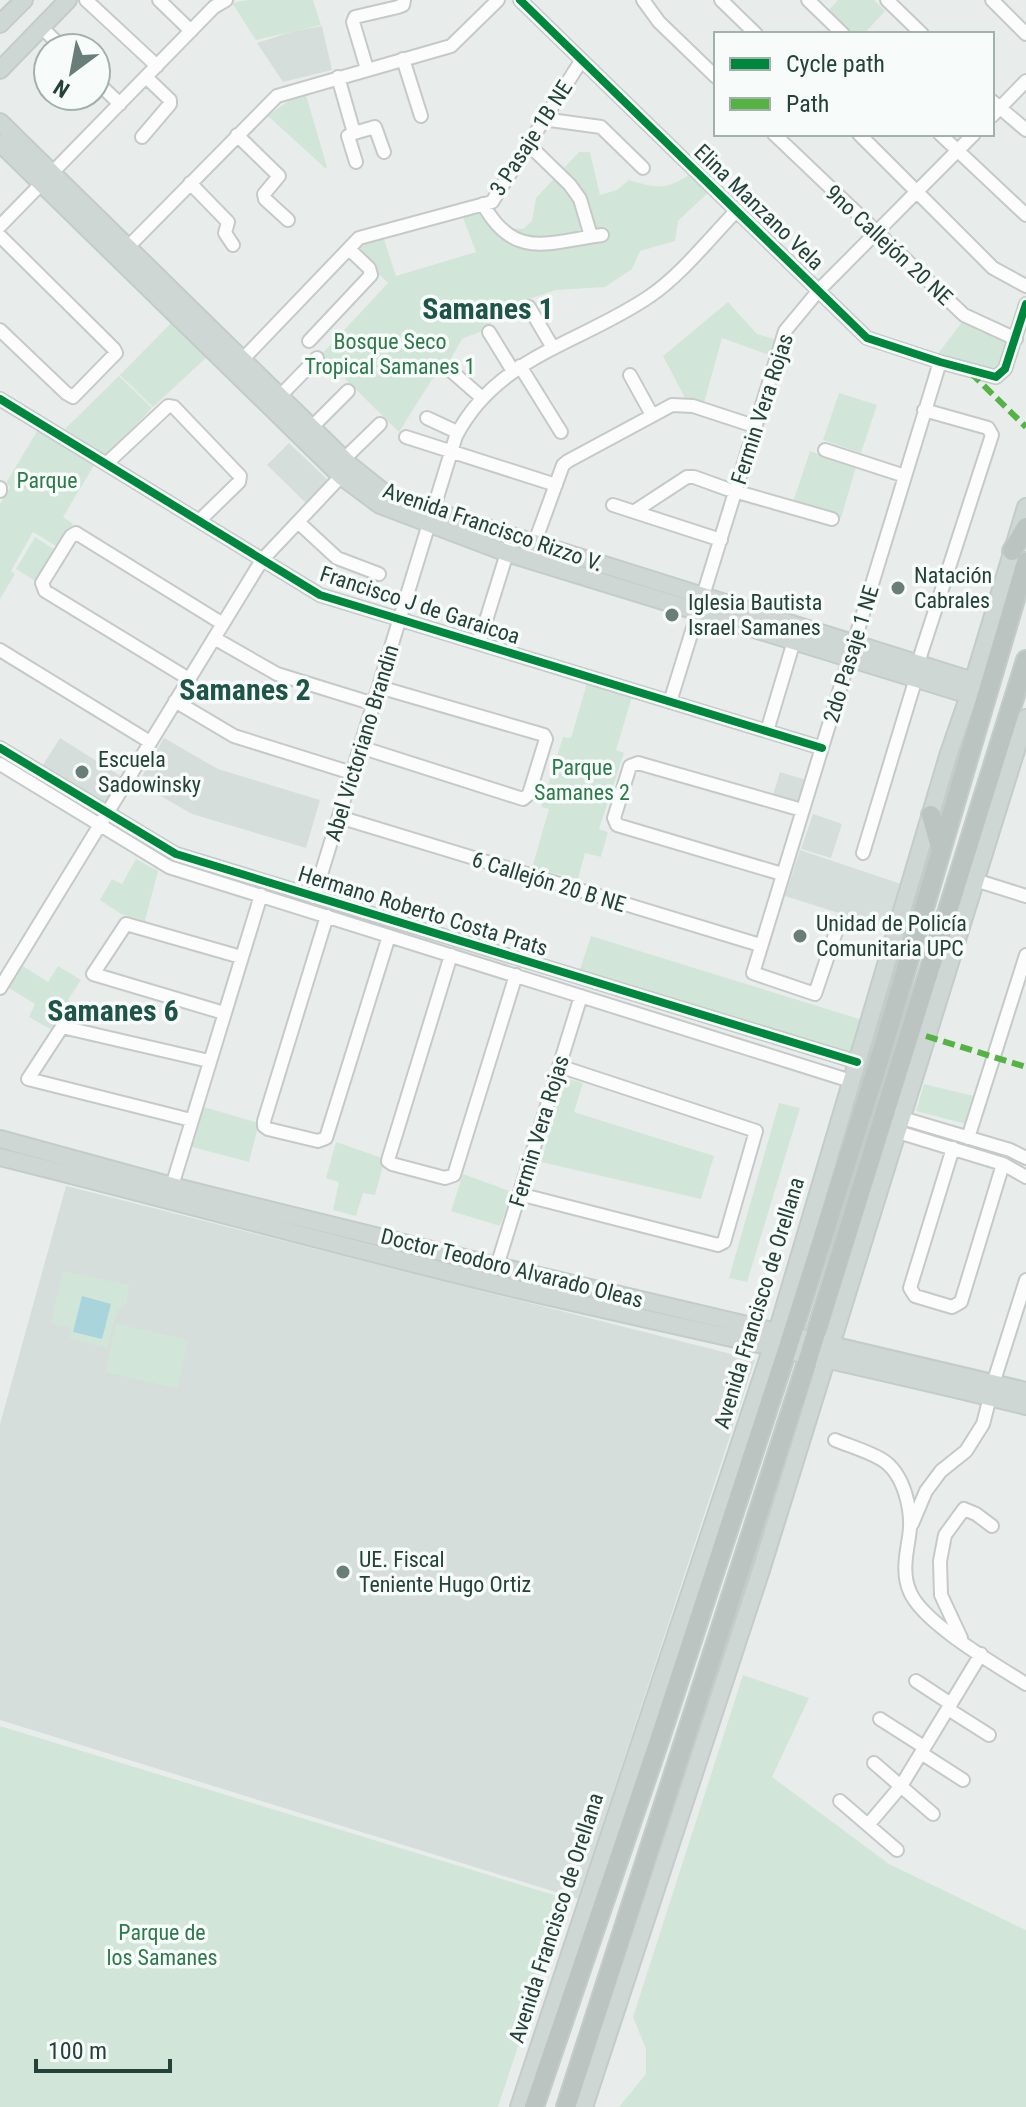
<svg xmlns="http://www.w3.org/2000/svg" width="1026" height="2107" font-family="'Roboto Condensed',sans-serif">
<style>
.built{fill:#d6dedb}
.green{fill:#d1e6d8}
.water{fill:#a9d4db}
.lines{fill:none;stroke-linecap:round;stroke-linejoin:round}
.minor-casing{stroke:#c5cac8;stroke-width:16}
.major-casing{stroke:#c3ccc9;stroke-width:20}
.highway-casing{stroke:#c3ccc9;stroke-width:22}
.minor{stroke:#fcfcfc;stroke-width:12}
.major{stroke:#cfd7d5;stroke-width:16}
.highway{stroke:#bcc4c2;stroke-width:18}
.quiet{stroke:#55b346;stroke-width:6;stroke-dasharray:12 6;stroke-linecap:butt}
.cycleway-casing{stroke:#f7fbf9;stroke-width:13}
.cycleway{stroke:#00873e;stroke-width:8}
.poi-dot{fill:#697e78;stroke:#f7fbf9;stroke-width:3}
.labels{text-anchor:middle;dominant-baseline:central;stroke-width:7;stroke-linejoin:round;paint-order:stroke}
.street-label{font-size:22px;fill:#24423a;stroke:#f7fbf9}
.park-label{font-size:22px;fill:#2d7a4b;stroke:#f7fbf9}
.poi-label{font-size:22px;fill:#24423a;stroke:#f7fbf9;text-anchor:start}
.district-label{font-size:30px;font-weight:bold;fill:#1f5548;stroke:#f7fbf9}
</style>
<rect width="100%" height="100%" fill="#e8edeb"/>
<path class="built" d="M322 26 332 70 283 82 257 43 294 31Z
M289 443 329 481 307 504 267 465Z
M60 738 122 777 104 808 41 768Z
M164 738 218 769 320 800 306 848 192 814 138 783Z
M780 772 806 780 798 805 772 798Z
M813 814 842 824 831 858 801 849Z
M800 850 904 885 889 929 785 896Z
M66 1186 755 1360 578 1899 0 1720V1424Z"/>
<path class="green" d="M248 0H313L321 25 256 40 232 3Z
M838 0H874L885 11 864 34H849L827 12Z
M306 95 327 167 325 168 268 116 288 101Z
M579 152H590L600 195 617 190 629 180C661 190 667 189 694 172L712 189 678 221 675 241 640 251 632 269 605 287 556 290 529 299 497 318 482 331 462 339 449 362 431 381 399 432 321 355 388 283 357 253 364 242 383 236 396 276 476 252 462 215 491 208C499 220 506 229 523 229L532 221 536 198Z
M728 302 757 334 774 339 769 355 722 338 704 403 685 398 663 356Z
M965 318 1013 342 998 373 937 355Z
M173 321 208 356 153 407 120 375Z
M119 376 152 408 105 458 65 429Z
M839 393 877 405 861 453 823 440Z
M39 428 96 462 63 517 73 524 59 548 33 532 11 571 15 574 0 599V504L10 487 6 483Z
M810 451 856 467 841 518 793 502Z
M35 537 57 551 38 583 16 569Z
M587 683 632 697 616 750 624 753 599 829 608 832 601 857 585 853 578 879 532 868 549 809 541 807 563 737 571 738Z
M136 859 158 871 145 921 121 914 100 900 112 879 122 884Z
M591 936 869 1022 857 1062 577 978Z
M23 966 48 982 58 966 81 980 68 1000 83 1006 77 1025 59 1020 52 1030 29 1017 35 1004 9 988Z
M565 1078 583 1083 574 1112 714 1156 701 1199 541 1162Z
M924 1084 974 1096 966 1124 916 1111Z
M779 1103 800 1108 747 1282 729 1278Z
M204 1107 259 1123 249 1162 192 1147Z
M336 1142 385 1159 375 1195 363 1193 356 1216 333 1210 339 1182 326 1178Z
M463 1174 512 1192 500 1226 451 1211Z
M63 1271 129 1285 126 1304 117 1311 107 1348 70 1338 72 1328 51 1323Z
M116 1324 188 1340 177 1388 105 1372Z
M743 1675 809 1698 772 1777 889 1864 1026 1930V2107H619L646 2074V2049L633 2017Z
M0 1726 567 1899 498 2107H0Z"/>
<path class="water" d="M82 1296 111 1304 102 1339 73 1332Z"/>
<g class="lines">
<g class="minor-casing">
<path id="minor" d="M86 0 157 66
M159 0 191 31
M520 0 867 338 940 362 996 377 1005 369 1026 304
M643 0 659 22 716 77
M721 0 756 34
M808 0 843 34
M887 0 922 34
M992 0 1026 34
M41 27 63 48
M403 59 421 116
M367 69 353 22 355 17 398 7 403 5 404 0
M338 77 354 133 375 127 384 152
M96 81 120 104
M992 101 1026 130
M992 116 1026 81
M543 119 601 127 643 168
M354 133 348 136 356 162
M774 134 964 315 1016 339
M859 134 993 268 1026 286
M940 134 1026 215
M237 135 279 176 264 194 265 199 288 220
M142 137 170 104V100L146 77
M528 144 570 185 580 199 591 236
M190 183 228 222 225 233 233 245
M483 204C514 261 549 242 602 235
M0 226 214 7 226 0
M0 236 114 349 116 353 73 397 66 393 0 330
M127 248 277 96 451 46 498 0
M529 307 553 348
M489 332 513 371
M309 341 371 275 369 268 349 249
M242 360 359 238 492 202 581 61
M520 366 561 432
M449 369 481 397
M630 375 652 415
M280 396 317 358
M0 399 320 595 822 748
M427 418 457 432
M312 427 348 391
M406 437 556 485
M825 450 905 476
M344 459 380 424
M106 464 168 406 174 407 240 476 239 482 199 521
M0 488V491
M613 505 721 540
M635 511 687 477H694L727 489 832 519
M298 522 337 558 379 574
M532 550 563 465 568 461 672 405 693 406 754 426
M214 638 277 674 374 704
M479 643 512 537
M0 650 150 742
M918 663 992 435 988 428 924 410
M189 679 45 591 42 583 71 536 76 533 223 624
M175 701 234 736 352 773
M670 702 785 331 819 290 974 134
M767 731 794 641
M360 747 523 799 529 794 546 739 544 735 379 687
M0 748 176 854 857 1062
M0 764 169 867 851 1081
M339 817 760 945
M863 853 916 678
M782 874 617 825 614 818 630 766 638 763 802 810
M975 880 1026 896
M314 897 456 436C497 356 582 343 650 296 681 275 711 237 737 210
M327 916 264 1121V1126L268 1129 318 1141 326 1138 389 936
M839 923 815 994 753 973 940 362
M451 955 389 1157 388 1161 392 1164 445 1178 454 1175 516 975
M0 988 262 560 346 471
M224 1013 93 974 126 924 241 957
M902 1118 1010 1150 1026 1158
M191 1120 28 1079 62 1027 209 1061
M898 1132 1003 1164 1026 1177
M968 1138 1026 955
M953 1148 910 1288 915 1296 952 1307 961 1302 1003 1164
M172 1186 261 895
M519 1194 718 1245 724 1242 756 1131 559 1066
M497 1266 581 996
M993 1384 1026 1280
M835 1440C850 1446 867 1451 881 1459 905 1473 913 1513 909 1537 906 1555 902 1575 910 1592 923 1623 996 1665 1026 1684
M912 1524 926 1491 941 1471 966 1451 983 1424 990 1397
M961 1638 941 1595 940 1561 945 1535 964 1509 976 1514 992 1526
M916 1681 951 1704
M948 1709 989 1735
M880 1719 924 1747
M921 1753 963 1780
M874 1763 933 1814
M840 1801 897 1850
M868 1825 901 1786 981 1654"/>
</g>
<g class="major-casing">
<path id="major" d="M0 24 24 0
M0 70 68 0
M0 122 351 466 385 493 433 511 973 681
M0 143 341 476 380 505 507 553 969 695
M0 1139 172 1186 497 1266 1026 1391
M0 1157C177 1201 352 1250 529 1292 695 1331 861 1365 1026 1406
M519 2107 777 1332 948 756 969 695 1026 507
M584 2107 761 1570 1026 718"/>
</g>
<g class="highway-casing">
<path id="highway" d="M1012 551 1026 527
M931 815 940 847
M534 2107 660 1738 787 1350 882 1051 1026 562
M566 2107 807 1362 1026 660"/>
</g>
<use href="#minor" class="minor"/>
<use href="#major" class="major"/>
<use href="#highway" class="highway"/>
<path class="quiet" d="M971 373 1026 427
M926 1036 1026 1067"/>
<g class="cycleway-casing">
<path id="cycleway" d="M520 0 867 338 940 362 996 377 1005 369 1026 304
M0 399 320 595 822 748
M0 748 176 854 857 1062"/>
</g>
<use href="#cycleway" class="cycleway"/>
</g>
<g class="poi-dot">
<circle cx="898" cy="588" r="8"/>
<circle cx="672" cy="615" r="8"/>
<circle cx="82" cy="772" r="8"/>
<circle cx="800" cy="936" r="8"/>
<circle cx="343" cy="1572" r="8"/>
</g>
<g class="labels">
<g class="street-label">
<text transform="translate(531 138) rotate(-57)">3 Pasaje 1B NE</text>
<text transform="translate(759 207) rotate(44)">Elina Manzano Vela</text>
<text transform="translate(889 245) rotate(43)">9no Callejón 20 NE</text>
<text transform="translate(762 409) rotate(-72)">Fermin Vera Rojas</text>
<text transform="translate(493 527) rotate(19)">Avenida Francisco Rizzo V.</text>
<text transform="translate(420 605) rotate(18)">Francisco J de Garaicoa</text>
<text transform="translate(851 654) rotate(-73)">2do Pasaje 1 NE</text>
<text transform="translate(362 743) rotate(-73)">Abel Victoriano Brandin</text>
<text transform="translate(549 882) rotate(17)">6 Callejón 20 B NE</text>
<text transform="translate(423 911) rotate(17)">Hermano Roberto Costa Prats</text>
<text transform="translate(539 1131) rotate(-73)">Fermin Vera Rojas</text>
<text transform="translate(512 1268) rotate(14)">Doctor Teodoro Alvarado Oleas</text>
<text transform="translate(759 1303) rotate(-73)">Avenida Francisco de Orellana</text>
<text transform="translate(556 1918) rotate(-72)">Avenida Francisco de Orellana</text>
</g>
<g class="park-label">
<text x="390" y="341">Bosque Seco<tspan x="390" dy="25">Tropical Samanes 1</tspan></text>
<text x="47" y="480">Parque</text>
<text x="582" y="767">Parque<tspan x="582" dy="25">Samanes 2</tspan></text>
<text x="162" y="1932">Parque de<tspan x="162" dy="25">los Samanes</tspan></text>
</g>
<g class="poi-label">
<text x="914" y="575">Natación<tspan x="914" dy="25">Cabrales</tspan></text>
<text x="688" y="602">Iglesia Bautista<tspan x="688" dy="25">Israel Samanes</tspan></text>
<text x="98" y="759">Escuela<tspan x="98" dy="25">Sadowinsky</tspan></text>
<text x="816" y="923">Unidad de Policía<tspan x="816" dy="25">Comunitaria UPC</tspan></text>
<text x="359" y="1559">UE. Fiscal<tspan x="359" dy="25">Teniente Hugo Ortiz</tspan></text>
</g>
<g class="district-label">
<text x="488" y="308">Samanes 1</text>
<text x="245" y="689">Samanes 2</text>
<text x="113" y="1010">Samanes 6</text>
</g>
</g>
<rect x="714" y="32" width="280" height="104" fill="#f7fbf9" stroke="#a3b1ad" stroke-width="2"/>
<rect x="730" y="58" width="40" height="12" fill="#00873e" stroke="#a3b1ad" stroke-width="2"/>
<text x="786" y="72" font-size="24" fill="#24423a">Cycle path</text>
<rect x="730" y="98" width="40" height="12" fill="#55b346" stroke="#a3b1ad" stroke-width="2"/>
<text x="786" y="112" font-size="24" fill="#24423a">Path</text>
<g transform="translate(72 72) rotate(212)"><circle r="38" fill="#f7fbf9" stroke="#a3b1ad" stroke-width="2"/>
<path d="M0-6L14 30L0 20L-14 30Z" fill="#697e78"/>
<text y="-12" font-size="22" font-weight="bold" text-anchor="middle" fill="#24423a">N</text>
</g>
<path d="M36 2059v12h134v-12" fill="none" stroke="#24423a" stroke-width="4"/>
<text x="48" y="2059" font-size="24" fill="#24423a" stroke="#f7fbf9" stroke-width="6" paint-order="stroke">100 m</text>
</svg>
